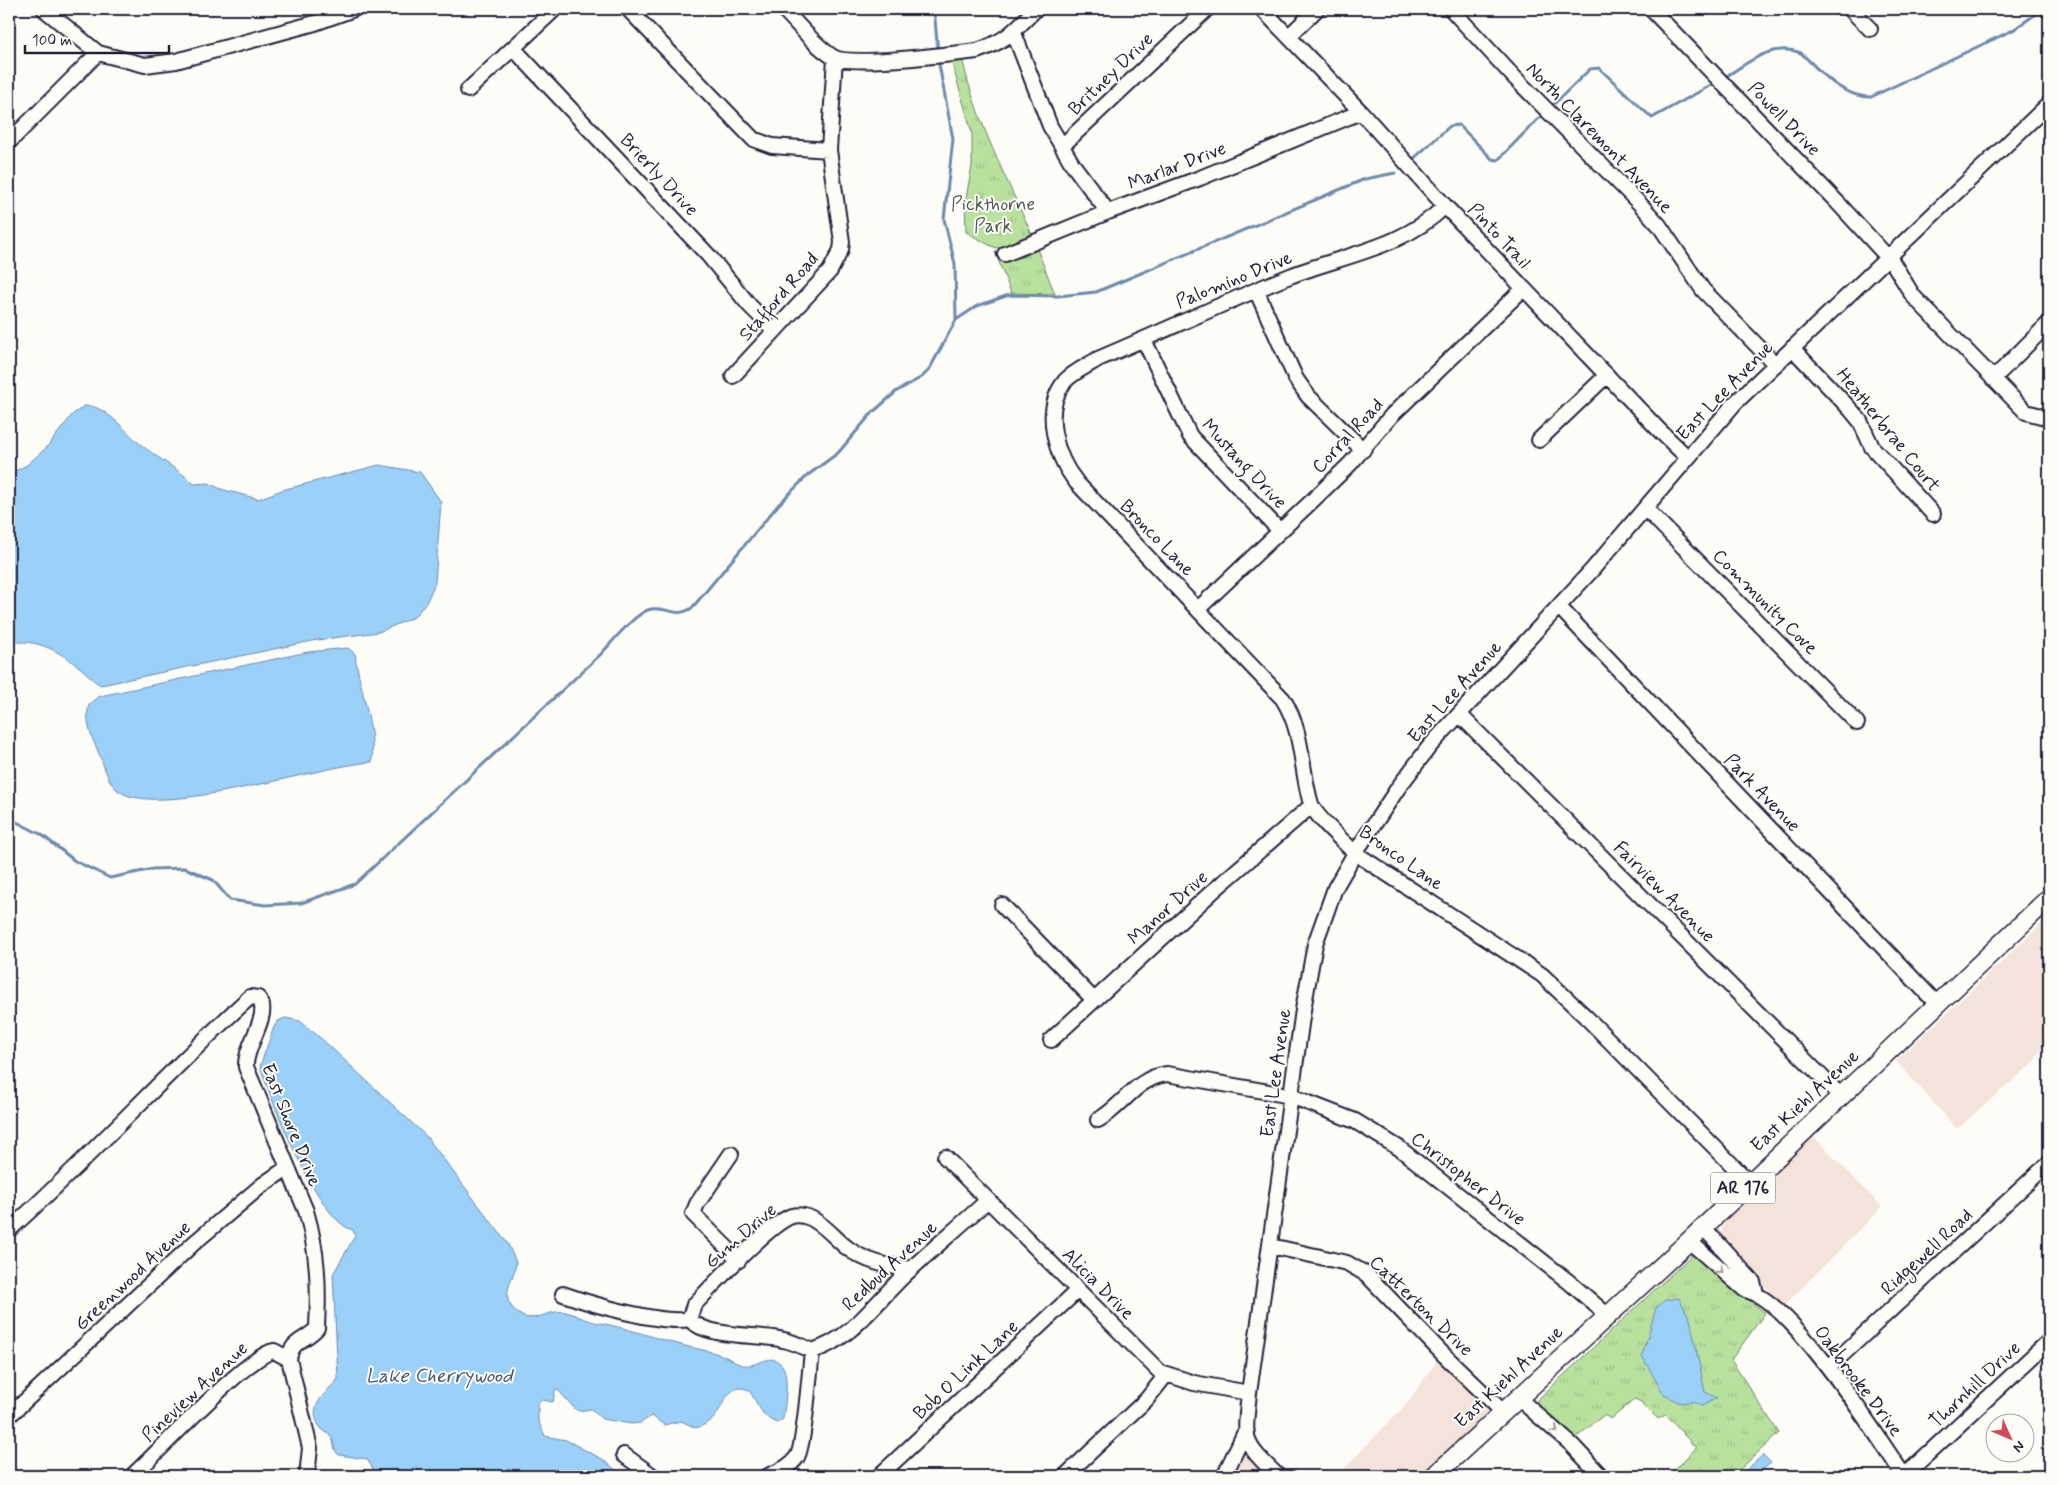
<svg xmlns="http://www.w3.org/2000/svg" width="2058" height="1485" font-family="Mynerve,sans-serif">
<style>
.built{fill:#f4e3da}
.park{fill:url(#park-tufts);stroke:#6d826c}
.water{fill:#9bd0f9;stroke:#6b8aad}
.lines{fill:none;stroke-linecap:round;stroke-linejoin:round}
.stream{stroke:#6b8aad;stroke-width:3}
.minor-casing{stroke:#22223b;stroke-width:18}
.major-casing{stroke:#22223b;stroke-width:21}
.minor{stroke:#fdfcf7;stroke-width:14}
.major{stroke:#fdfcf7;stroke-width:18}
.oneway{stroke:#9a9aa2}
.labels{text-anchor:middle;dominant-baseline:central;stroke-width:4;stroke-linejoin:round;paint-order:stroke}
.shield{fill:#fdfcf7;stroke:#646373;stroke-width:1}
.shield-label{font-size:18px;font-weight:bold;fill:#22223b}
.street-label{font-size:19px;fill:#22223b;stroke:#fdfcf7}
.park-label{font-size:19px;fill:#4f5b58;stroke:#fdfcf7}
.water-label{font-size:20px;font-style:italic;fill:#465674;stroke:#fdfcf7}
</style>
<defs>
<pattern id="park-tufts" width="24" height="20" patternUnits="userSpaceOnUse" patternTransform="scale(1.25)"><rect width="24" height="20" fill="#b8e19d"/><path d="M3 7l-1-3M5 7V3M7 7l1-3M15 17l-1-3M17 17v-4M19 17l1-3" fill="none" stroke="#9ec188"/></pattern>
</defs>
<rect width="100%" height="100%" fill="#fdfcf7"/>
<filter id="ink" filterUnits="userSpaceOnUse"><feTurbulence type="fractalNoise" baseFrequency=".02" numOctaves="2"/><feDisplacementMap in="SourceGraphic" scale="10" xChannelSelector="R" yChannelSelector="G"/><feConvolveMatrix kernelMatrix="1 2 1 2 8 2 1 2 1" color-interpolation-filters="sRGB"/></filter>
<g filter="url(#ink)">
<path class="built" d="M2049 917V1035L2033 1063 1957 1129 1896 1061Z
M1814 1137 1882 1207 1784 1306 1727 1247 1721 1234 1725 1218Z
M1442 1353 1503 1412 1434 1476H1337L1409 1401Z
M1244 1434 1278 1476H1224Z"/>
<path class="park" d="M962 58C976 121 1007 179 1033 237L1004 250 991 246 966 232 965 203 972 166V133L951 60Z
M1035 244 1055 294 1011 293 995 252 1007 256Z
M1693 1254 1765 1313 1731 1360 1779 1433 1735 1474 1736 1476H1668L1696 1448 1666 1415 1658 1419 1641 1402 1635 1399 1611 1419 1604 1415 1573 1440 1534 1403Z"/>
<path class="water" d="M84 406C89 406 95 406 99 409 117 418 128 435 144 447 160 460 180 470 194 484L209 483 221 489 258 499 282 490 379 465 420 472 441 502 435 583 426 603 414 617 379 632 317 640 101 685C94 682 89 675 83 670 63 654 36 636 9 644V474L27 465 47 447 72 415Z
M348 648 355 654C360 691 375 725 372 762 317 766 162 818 120 792 108 784 105 768 100 756 93 740 84 723 89 705L100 696 308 652Z
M285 1018 300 1021 324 1041 426 1136 508 1244 516 1262C516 1276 501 1292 511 1306 529 1331 546 1308 566 1312 575 1314 584 1320 594 1322 626 1327 657 1339 689 1347 699 1349 709 1351 719 1354 726 1356 732 1361 739 1364 757 1370 769 1351 781 1364 790 1373 785 1406 783 1419L777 1423C762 1419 757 1402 749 1390 728 1381 724 1406 714 1418 709 1423 702 1426 696 1428L681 1421 664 1425 652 1416 640 1423 631 1424 602 1419 591 1409 579 1411 575 1409 558 1390 555 1391 553 1402 542 1400 538 1403V1420L545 1436 566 1440 602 1459 623 1476H377L367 1459 339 1455C333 1451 335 1443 331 1437 328 1432 322 1431 320 1427 306 1407 326 1393 338 1379L333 1274 355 1236 353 1230C319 1223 271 1100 260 1066L274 1027 278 1021Z
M1679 1298 1690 1319 1705 1392 1717 1398 1702 1406 1693 1402 1680 1403 1664 1395 1642 1356 1656 1308 1665 1300Z
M1763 1455 1771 1463 1761 1471 1766 1476H1748L1744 1472Z"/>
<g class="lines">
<path class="stream" d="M934 9 938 53
M1727 76C1750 61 1773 42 1801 53 1821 72 1841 97 1871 97L2013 30 2036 14
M1554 104 1590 69 1599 68 1652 118 1713 84
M1411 161 1450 126 1459 125 1492 159 1498 160 1542 115
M956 320 977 306 1009 295 1058 296 1096 292 1365 179 1395 173
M9 818 42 835 75 861 110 878 153 869 185 868 213 880 230 900 265 905 301 903 355 884 601 654C612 642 636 612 651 609 668 606 675 619 692 608L779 504 808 475 838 453 872 413 897 391 922 377 929 370 956 320 955 264 944 219 953 139 938 59"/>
<g class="minor-casing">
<path id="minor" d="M44 9 98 53 145 65 176 61 315 23 354 9
M628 9 753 139 772 146 829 150
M783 9C799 25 814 45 833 57 849 67 953 54 977 51 1009 40 1014 30 1036 9
M1262 9 1361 112 1445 206 1659 430 1687 457
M1451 9 1514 77 1640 204 1659 225 1703 290 1775 364
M1651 9 1837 202 1893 263 1913 296 2026 412 2045 417
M1850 9 1870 29
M2047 9 2049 11
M1014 33 1050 126 1073 165 1108 212
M1289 36 1317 9
M513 48 708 255 750 306 774 330
M468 90 555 9
M9 142 98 53
M1062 146 1207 9
M1445 206C1403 248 1343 255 1290 276 1225 302 1162 332 1098 359 1087 366 1073 372 1065 381 1041 411 1056 457 1077 483L1283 699C1304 733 1300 767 1311 804 1315 816 1345 843 1355 853L1542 975 1587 1018 1749 1182
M1005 254 1108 212 1200 178 1361 112
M1256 290 1296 379 1308 396 1363 450
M1144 340 1190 436 1280 531
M1792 348 1851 410 1860 421 1872 447 1933 514
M733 376 830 271 841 250 842 242 829 150 835 58
M1993 379 2049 323
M1539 440 1607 375
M1645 508 1857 723
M1559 607 1938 1005
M1199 608 1313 500 1350 464 1392 415 1523 289
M1460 715 1841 1096
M1002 905 1094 1000
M1051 1040 1212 892 1311 806
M1098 1120C1123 1107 1135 1078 1167 1074L1291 1096 1355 1121 1399 1148 1569 1282 1607 1315
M731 1154 697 1204 693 1214 739 1260
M945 1157 1160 1372 1194 1383 1249 1393
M1703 1227 1753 1282 1756 1293
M9 1230C92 1156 167 1072 250 997L258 998C273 1013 244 1046 246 1067L306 1211C318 1252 319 1286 317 1328 306 1341 291 1340 289 1359L310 1448 307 1476
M1689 1241 1745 1290C1790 1299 1877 1435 1904 1476
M1271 1246 1347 1263 1366 1274 1442 1353 1503 1412
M563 1294C591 1304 663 1325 689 1319
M812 1351C802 1346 791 1341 779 1339 754 1334 707 1338 689 1319L694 1305C712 1286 771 1222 792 1216 800 1214 811 1217 817 1222 828 1229 836 1239 846 1247 865 1262 887 1266 910 1269
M812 1351C854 1339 879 1297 911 1269 936 1246 963 1223 988 1200
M1829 1367 2049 1163
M1518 1398 1572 1445 1601 1476
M9 1416 194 1243 261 1186 287 1168
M624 1455 653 1476
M132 1476C158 1453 248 1355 274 1351L289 1359
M768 1476C779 1471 790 1467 797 1457 804 1447 810 1369 812 1351
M879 1476 1078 1290
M1065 1476 1146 1400 1166 1375
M1224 1476 1244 1434
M1278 1476C1242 1442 1244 1442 1249 1393L1303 1010 1315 944 1335 888 1355 853 1398 788 1429 747 1592 570 1735 403 2049 104
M1904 1476 2049 1341"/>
</g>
<g class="major-casing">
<path id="major" d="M1434 1476 1689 1241 2049 898"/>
</g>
<use href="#minor" class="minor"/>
<use href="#major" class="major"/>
</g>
<defs><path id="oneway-chevron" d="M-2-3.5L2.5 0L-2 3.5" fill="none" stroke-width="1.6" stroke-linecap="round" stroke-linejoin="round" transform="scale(1.25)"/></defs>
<g class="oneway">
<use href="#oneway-chevron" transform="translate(1720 1270) rotate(41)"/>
<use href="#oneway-chevron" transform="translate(1555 1430) rotate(41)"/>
</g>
</g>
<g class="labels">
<rect class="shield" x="1710.5" y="1172.5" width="65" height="31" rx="4"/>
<g class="shield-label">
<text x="1743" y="1188">AR 176</text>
</g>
<g class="street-label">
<text transform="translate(1111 74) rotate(-44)">Britney Drive</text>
<text transform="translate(1784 119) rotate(46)">Powell Drive</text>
<text transform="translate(1599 138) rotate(46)">North Claremont Avenue</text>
<text transform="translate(1177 166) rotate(-21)">Marlar Drive</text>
<text transform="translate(659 175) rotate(47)">Brierly Drive</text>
<text transform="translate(1499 236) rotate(47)">Pinto Trail</text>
<text transform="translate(1234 280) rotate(-22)">Palomino Drive</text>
<text transform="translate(779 297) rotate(-49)">Stafford Road</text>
<text transform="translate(1725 391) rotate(-46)">East Lee Avenue</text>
<text transform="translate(1888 430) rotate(51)">Heatherbrae Court</text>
<text transform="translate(1348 436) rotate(-47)">Corral Road</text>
<text transform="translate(1244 464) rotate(47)">Mustang Drive</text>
<text transform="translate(1157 538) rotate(46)">Bronco Lane</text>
<text transform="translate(1765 602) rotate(45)">Community Cove</text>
<text transform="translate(1455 692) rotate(-48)">East Lee Avenue</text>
<text transform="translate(1762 793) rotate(46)">Park Avenue</text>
<text transform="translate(1401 858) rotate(35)">Bronco Lane</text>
<text transform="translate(1664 892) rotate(45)">Fairview Avenue</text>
<text transform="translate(1168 908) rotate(-42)">Manor Drive</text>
<text transform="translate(1276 1073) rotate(-82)">East Lee Avenue</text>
<text transform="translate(1805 1101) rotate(-43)">East Kiehl Avenue</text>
<text transform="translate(291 1125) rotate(68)">East Shore Drive</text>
<text transform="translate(1468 1179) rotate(38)">Christopher Drive</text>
<text transform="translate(741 1236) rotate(-41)">Gum Drive</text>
<text transform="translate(1927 1252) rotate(-43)">Ridgewell Road</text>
<text transform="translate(890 1266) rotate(-43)">Redbud Avenue</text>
<text transform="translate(133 1276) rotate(-43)">Greenwood Avenue</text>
<text transform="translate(1098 1284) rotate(45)">Alicia Drive</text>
<text transform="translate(1421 1306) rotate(44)">Catterton Drive</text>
<text transform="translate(966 1370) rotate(-43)">Bob O Link Lane</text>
<text transform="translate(1509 1377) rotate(-43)">East Kiehl Avenue</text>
<text transform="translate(1858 1381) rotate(53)">Oakbrooke Drive</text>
<text transform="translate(1975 1385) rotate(-43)">Thornhill Drive</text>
<text transform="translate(195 1392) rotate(-43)">Pineview Avenue</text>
</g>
<g class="park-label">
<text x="993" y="204">Pickthorne<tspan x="993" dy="22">Park</tspan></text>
</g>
<g class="water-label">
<text x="439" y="1376">Lake Cherrywood</text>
</g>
</g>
<rect width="2058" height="1485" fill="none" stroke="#fdfcf7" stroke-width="30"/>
<rect x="15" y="15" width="2028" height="1455" fill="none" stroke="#22223b" stroke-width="2" filter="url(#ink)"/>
<g transform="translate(2010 1438) rotate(135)"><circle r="24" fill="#fdfcf7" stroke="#a5a5ac"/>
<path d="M0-4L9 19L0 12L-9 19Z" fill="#d1495b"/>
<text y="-8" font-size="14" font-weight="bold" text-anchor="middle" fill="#22223b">N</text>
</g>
<path d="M25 45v8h144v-8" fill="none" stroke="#22223b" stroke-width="2.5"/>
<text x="32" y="45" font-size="15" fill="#22223b" stroke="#fdfcf7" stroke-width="4" paint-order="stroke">100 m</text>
</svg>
